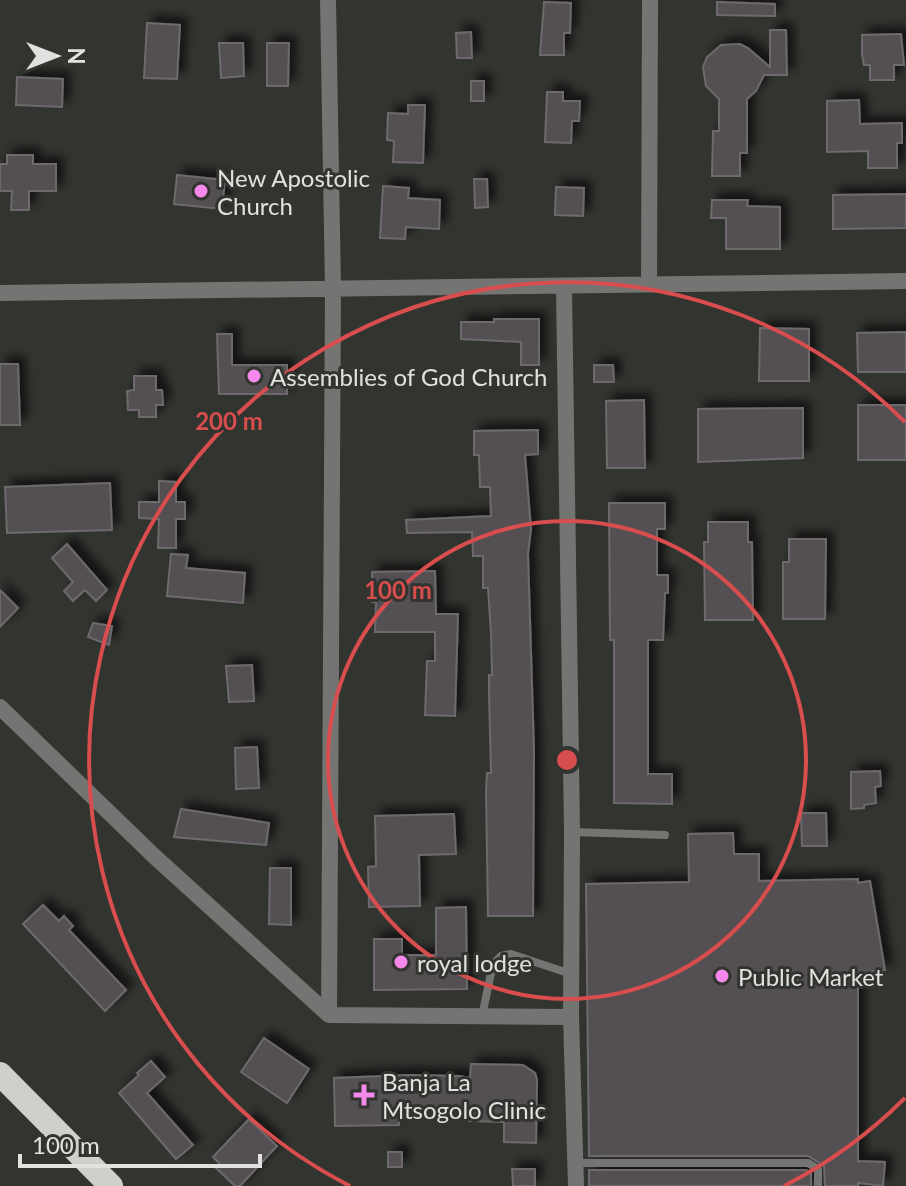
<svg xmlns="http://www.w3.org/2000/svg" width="906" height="1186" font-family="Lato,sans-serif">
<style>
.building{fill:#535052;stroke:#6d696c;stroke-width:2;filter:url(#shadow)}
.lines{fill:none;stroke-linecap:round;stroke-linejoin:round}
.lane{stroke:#747573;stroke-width:8}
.street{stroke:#747573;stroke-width:16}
.highway{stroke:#cfd0cc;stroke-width:24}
.ring{fill:none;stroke:#d84d4d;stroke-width:4}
.poi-dot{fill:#f788eb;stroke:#323430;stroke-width:3}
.labels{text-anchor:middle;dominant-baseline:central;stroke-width:6;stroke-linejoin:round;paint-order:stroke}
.poi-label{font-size:24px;fill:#e1e2e0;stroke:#323430;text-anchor:start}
.centre{fill:#d84d4d;stroke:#323430;stroke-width:4}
.ring-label{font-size:24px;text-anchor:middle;font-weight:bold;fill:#d84d4d;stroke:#323430;stroke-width:6;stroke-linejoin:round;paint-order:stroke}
</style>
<defs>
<filter id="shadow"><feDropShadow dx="7" dy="-7" stdDeviation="4" flood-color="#0009"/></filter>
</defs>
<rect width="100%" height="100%" fill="#323430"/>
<path class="building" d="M544 2 571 3 570 33H564V55H540Z
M717 2 775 4V16L717 15Z
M147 23 180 25 177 79 144 78Z
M770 30H786L787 75H764L756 91 747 99V153H740V176H712L713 131H719V99L706 86 703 67 707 57 721 45 740 44 748 48 770 67Z
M471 32 472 58H457L456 33Z
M901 34 904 65H894V80H870V65H864L862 55V35Z
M219 43H243L244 76 221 78Z
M267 43H289L288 86H267Z
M17 77 63 79 62 107 16 105Z
M471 81H484V101H471Z
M547 92H563V101H580L579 121H572L571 143 545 142Z
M859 100 860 124 902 123V143H897V168H868V151L827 152V101Z
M408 105H425L423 163 393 162 394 141 387 140 388 113 408 114Z
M7 155H33V164H56V191H29V210H11L12 191H0V164H7Z
M177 175 225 180 222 209 174 204Z
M474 179H487L488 207 475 208Z
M383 186 409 188 408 198 440 200 439 229 406 227 405 239 380 238Z
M556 187 584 188 583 216 555 215Z
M906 194V228L833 229V195Z
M712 200H748L747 206 780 207V249H726V218H711Z
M494 319H539V365H521V342L461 339V322H494Z
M760 328 809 329V381H759Z
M906 332V372H858L857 333Z
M217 334H232V365H287V394H219Z
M0 364H18L20 425H0Z
M594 365H613L614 382H594Z
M134 376H156V390H162L163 405H156V417H139V410H128L127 391 134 390Z
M644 400 645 468H607L606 401Z
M858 405H906V460H858Z
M803 408V458L698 462V409Z
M538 430V454L525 455 531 529 528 554 534 751 533 916H488L486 791 487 773H491L489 694V675H492L491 633 488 588H483V556H473L472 532 407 533 406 520 491 516 490 487H480L479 455H474V431Z
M159 481 176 482V502H185V519H176V548H158L159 519 139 518V502H159Z
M110 483 112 530 7 533 5 487Z
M609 503H665V529H657V575H668V593H665L663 640H648V774H672V804L614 803V640H610Z
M708 522H748V542H752L753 620H705L704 542H708Z
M789 539H826L825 619H783V562H789Z
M67 544 107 590 96 601 85 590 73 601 64 591 73 582 52 558Z
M171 554 188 555 186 568 245 573 243 603 167 596Z
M435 571 436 614H458L455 716 425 715 427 661H435V632H375L376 602H372V572Z
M0 590 18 608 0 627Z
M93 623 112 626 109 645 88 637Z
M252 665 254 701 229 702 226 666Z
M257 747 259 788 236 789 235 748Z
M880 771 881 786 875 787 876 803 864 805V808L851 809V772Z
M181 809 269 823 266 845 174 837Z
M801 813H826L827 846H802Z
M454 814 456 854 419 855 420 906 369 907 368 867 376 866 375 816Z
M733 833 734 854H759V881L858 879V883L870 881 885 970 858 973V1161L885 1162 883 1186 858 1183V1186H825L824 1166 808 1156H589L586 884 689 882 688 834Z
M270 868H291V925L269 924Z
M43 905 59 921 64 916 73 926 69 930 126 990 105 1011 23 924Z
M466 907 467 989 374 990V939H402V955H436V908Z
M264 1038 309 1069 287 1103 241 1072Z
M151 1061 165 1077 147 1093 193 1145 176 1159 119 1093 139 1075 137 1073Z
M471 1064 523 1065 535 1073 537 1080 536 1143 504 1142V1122L468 1121 469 1107 399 1106V1125L335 1126 334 1078 410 1075 460 1076 470 1078Z
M249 1119 277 1146 240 1186H235L216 1168 220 1164 213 1157Z
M388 1152H402V1167H388Z
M512 1169H535V1186H513Z
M589 1170H806L811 1173V1186H589Z"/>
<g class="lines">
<path class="lane" d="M573 832 665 835
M482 1016 493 964 501 956 511 954 571 974
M576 1163H808L818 1169V1186"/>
<path class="street" d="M328 0 333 289 329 1015 571 1017
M649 284 650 0
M564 287 572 832 571 1017 576 1186
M0 293 906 281
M0 707 154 856 329 1015"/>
<path class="highway" d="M0 1074 111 1186"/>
</g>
<g class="ring">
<circle cx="567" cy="760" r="239"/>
<path d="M905 1098A478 478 0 0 1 784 1186M350 1186A478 478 0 1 1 905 422"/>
</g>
<g class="poi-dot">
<circle cx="201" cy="191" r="8"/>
<circle cx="254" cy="376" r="8"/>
<circle cx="401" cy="962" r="8"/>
<circle cx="722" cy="976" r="8"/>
<path d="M360 1083h8v8h8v8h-8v8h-8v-8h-8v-8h8z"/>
</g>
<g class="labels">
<g class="poi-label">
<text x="217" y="177">New Apostolic<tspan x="217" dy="28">Church</tspan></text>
<text x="270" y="376">Assemblies of God Church</text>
<text x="417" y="962">royal lodge</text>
<text x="738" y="976">Public Market</text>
<text x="382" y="1081">Banja La<tspan x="382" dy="28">Mtsogolo Clinic</tspan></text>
</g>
</g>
<circle cx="567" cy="760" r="12" class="centre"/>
<g class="ring-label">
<text x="229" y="430">200 m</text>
<text x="398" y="599">100 m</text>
</g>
<g transform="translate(56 56) rotate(90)" stroke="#323430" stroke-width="6" paint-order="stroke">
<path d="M0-6L14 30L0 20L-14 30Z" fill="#e1e2e0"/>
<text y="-12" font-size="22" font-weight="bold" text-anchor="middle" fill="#e1e2e0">N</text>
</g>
<path d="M20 1154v12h240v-12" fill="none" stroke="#e1e2e0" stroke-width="4"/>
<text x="32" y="1154" font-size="24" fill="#e1e2e0" stroke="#323430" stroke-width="6" paint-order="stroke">100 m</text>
</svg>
